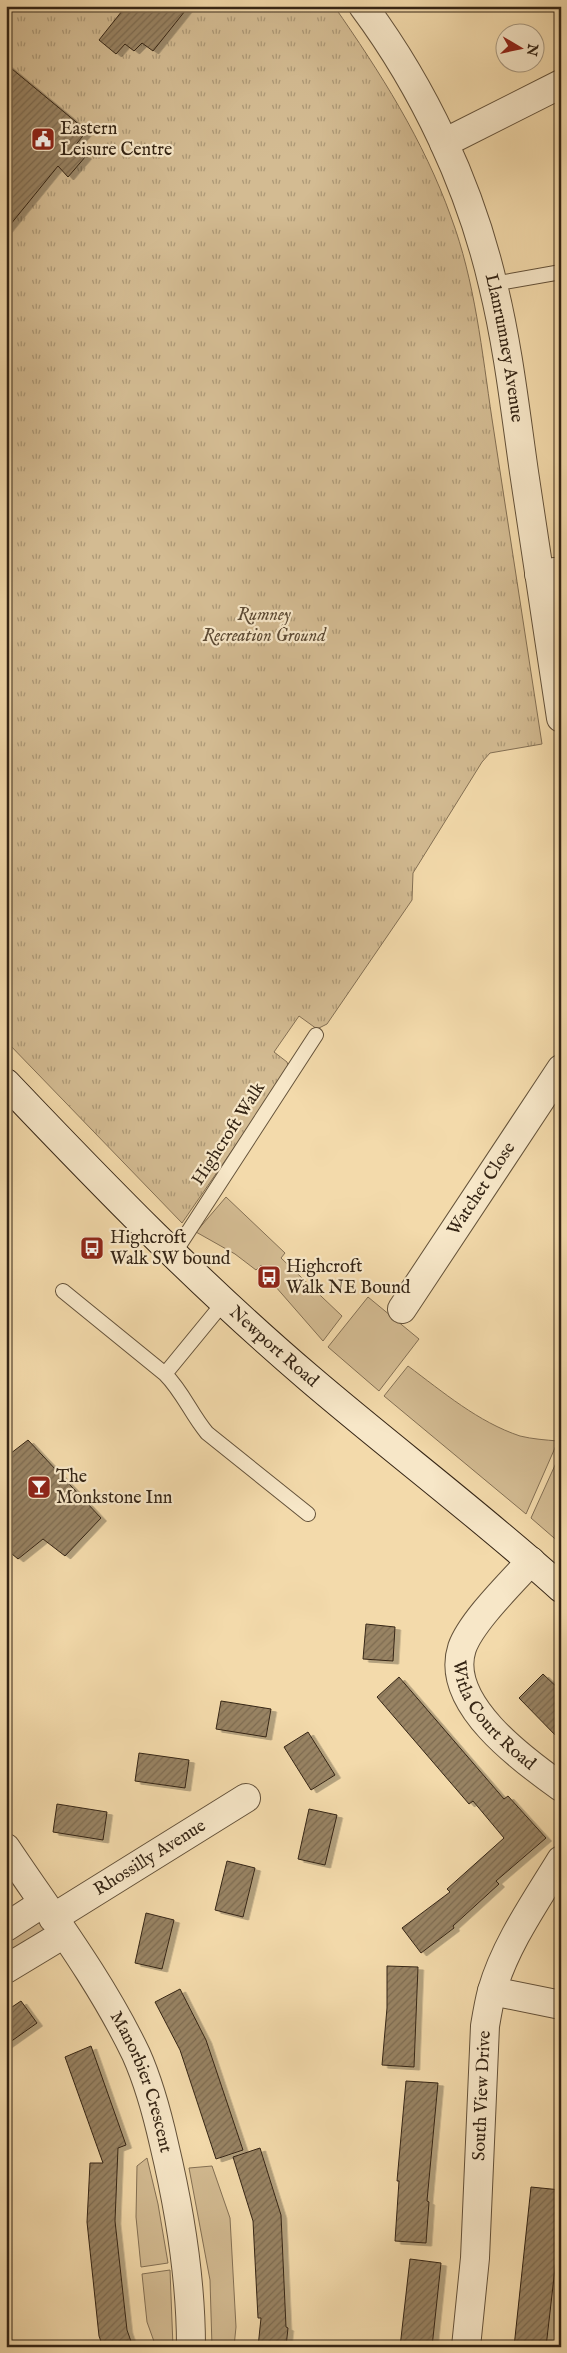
<svg xmlns="http://www.w3.org/2000/svg" width="567" height="2353" font-family="'IM FELL English',serif">
<style>
.grass{fill:#d3bb92;stroke:#847054}
.park{fill:url(#park-tufts);stroke:#847054}
.building{fill:url(#building-hatch);stroke:#352515;filter:url(#shadow)}
.lines{fill:none;stroke-linecap:round;stroke-linejoin:round}
.service-casing{stroke:#64523a;stroke-width:16}
.minor-casing{stroke:#64523a;stroke-width:30}
.tertiary-casing{stroke:#64523a;stroke-width:30}
.secondary-casing{stroke:#352515;stroke-width:30}
.service{stroke:#f7e7c8;stroke-width:14}
.minor{stroke:#f7e7c8;stroke-width:28}
.tertiary{stroke:#f7e7c8;stroke-width:28}
.secondary{stroke:#f7e7c8;stroke-width:28}
.labels{text-anchor:middle;dominant-baseline:central;stroke-width:4.5;stroke-linejoin:round;paint-order:stroke}
.poi-label{font-size:18px;fill:#352515;stroke:#f7e7c8;text-anchor:start}
.street-label{font-size:18px;fill:#352515;stroke:#f7e7c8}
.park-label{font-size:18px;font-style:italic;fill:#5c4a34;stroke:#f7e7c8}
</style>
<defs>
<pattern id="park-tufts" width="24" height="20" patternUnits="userSpaceOnUse" patternTransform="scale(1.25)"><rect width="24" height="20" fill="#d3bb92"/><path d="M3 7l-1-3M5 7V3M7 7l1-3M15 17l-1-3M17 17v-4M19 17l1-3" fill="none" stroke="#ac9876"/></pattern>
<pattern id="building-hatch" width="6" height="6" patternUnits="userSpaceOnUse" patternTransform="scale(1.25)"><rect width="6" height="6" fill="#988363"/><path d="M-1 1l2-2M0 6l6-6M5 7l2-2" fill="none" stroke="#7d6b50"/></pattern>
<filter id="shadow"><feDropShadow dx="5.5" dy="3" stdDeviation="0" flood-color="#0004"/></filter>
</defs>
<rect width="100%" height="100%" fill="#f3daab"/>
<filter id="stains"><feTurbulence type="fractalNoise" baseFrequency=".004" numOctaves="4"/><feColorMatrix values="0 0 0 0 .2 0 0 0 0 .09 0 0 0 0 .02 0 0 0 .5 -.17"/></filter>
<radialGradient id="worn" r=".72"><stop offset=".6" stop-color="#630" stop-opacity="0"/><stop offset="1" stop-color="#630" stop-opacity=".3"/></radialGradient>
<path class="grass" d="M226 1197 285 1253 281 1258 342 1316 323 1341 275 1286 279 1281 261 1265 256 1270 235 1254 196 1232Z
M368 1297 419 1339 379 1391 328 1347Z
M408 1366C443 1392 478 1422 520 1436 532 1439 546 1440 558 1441L526 1514 384 1396Z
M561 1452V1544L531 1518Z
M38 1921 44 1926 45 1931 6 1958V1939Z
M147 2158 158 2204 168 2263 141 2267 136 2217 137 2166Z
M212 2166 230 2218 236 2327 234 2347H212L210 2280 189 2168Z
M170 2270 173 2347H156L147 2322 142 2274Z"/>
<path class="park" d="M6 6H334C380 72 424 141 451 217 475 281 482 352 492 419 509 527 525 636 542 744L490 753 482 762 413 873 412 900 327 1024 317 1029 299 1016 274 1052 287 1062 289 1068 182 1223 6 1041Z"/>
<path class="building" d="M126 6H189L153 51 142 43 134 51 125 44 116 54 99 40Z
M6 64 87 131 73 148 86 156 68 177 58 166 6 230Z
M28 1440 101 1518 65 1556 43 1539 18 1559 6 1549V1457Z
M366 1624 395 1627 393 1661 363 1659Z
M543 1674 561 1691V1741L519 1698Z
M399 1677 504 1799 508 1796 546 1838 496 1881 499 1884 453 1926 454 1928 421 1953 402 1928 450 1892 447 1889 504 1838 473 1801 469 1804 377 1697Z
M221 1701 271 1709 266 1737 216 1729Z
M308 1732 335 1775 311 1790 284 1747Z
M139 1753 189 1760 185 1788 135 1781Z
M57 1804 107 1812 103 1840 53 1832Z
M309 1809 337 1815 325 1865 298 1859Z
M227 1861 255 1868 243 1917 215 1910Z
M146 1913 174 1920 162 1969 135 1963Z
M387 1966 418 1967 414 2067 382 2065 387 2008Z
M180 1989 206 2040 243 2150 216 2159 180 2050 155 2002Z
M21 2001 37 2023 6 2045V2011Z
M91 2046 126 2145 118 2148 115 2221 127 2330 133 2347H103L99 2336 87 2222 90 2163H103L65 2057Z
M406 2081 438 2083 427 2201 429 2202 426 2243 395 2241 399 2181H397Z
M260 2148 281 2215 286 2327 288 2328 286 2347H258L261 2318H258L253 2221 233 2157Z
M531 2187 561 2190 557 2251 546 2347H514Z
M410 2259 441 2263 432 2347H400Z"/>
<g class="lines">
<g class="service-casing">
<path id="service" d="M493 284 561 272
M173 1255 316 1035
M63 1291 165 1374C183 1392 191 1414 207 1433L308 1514
M165 1374 224 1302"/>
</g>
<g class="minor-casing">
<g id="minor">
<path d="M444 143 561 84"/>
<path d="M539 574 561 571"/>
<path id="s1" d="M402 1309 561 1069"/>
<path id="s2" d="M531 1561C511 1583 471 1622 462 1648 444 1703 523 1760 561 1787"/>
<path id="s3" d="M6 1848C51 1915 101 1981 136 2054 149 2083 157 2113 164 2144 180 2211 191 2278 191 2347"/>
<path id="s4" d="M53 1918 246 1798"/>
<path d="M6 1927 43 1903"/>
<path d="M6 1969 64 1934"/>
<path d="M492 1991 561 2005"/>
<path id="s5" d="M466 2347 475 2258 485 2026C487 2014 489 2002 492 1991 505 1945 536 1901 561 1860"/>
</g>
</g>
<g class="tertiary-casing">
<g id="tertiary">
<path id="s6" d="M363 6C424 88 470 186 493 285 508 346 515 409 524 472 536 554 548 636 561 718"/>
</g>
</g>
<g class="secondary-casing">
<g id="secondary">
<path id="s7" d="M6 1083C103 1185 201 1286 309 1378 392 1449 480 1515 561 1588"/>
</g>
</g>
<use href="#service" class="service"/>
<use href="#minor" class="minor"/>
<use href="#tertiary" class="tertiary"/>
<use href="#secondary" class="secondary"/>
</g>
<defs>
<g id="civic-square" transform="scale(1.25)"><rect x="-9" y="-9" width="18" height="18" rx="4" fill="#8f2418" stroke="#f7e7c8"/><path d="M-.6-6.5H3V-4.5H.6V-3L4-1V1h2V6H-6V1h2V-1L-.6-3ZM-1.2 2.5V6h2.4V2.5Z" fill="#fff"/></g>
<g id="bus-square" transform="scale(1.25)"><rect x="-9" y="-9" width="18" height="18" rx="4" fill="#8f2418" stroke="#f7e7c8"/><path d="M-5-6H5V4H4V6H2V4H-2V6H-4V4H-5ZM-3.5-4V0h7V-4ZM-3.5 1.2v1.5H-2V1.2ZM2 1.2v1.5H3.5V1.2Z" fill="#fff"/></g>
<g id="bar-square" transform="scale(1.25)"><rect x="-9" y="-9" width="18" height="18" rx="4" fill="#8f2418" stroke="#f7e7c8"/><path d="M-6-5H6L.8 .8V4.5H3.5V6h-7V4.5H-.8V.8Z" fill="#fff"/></g>
</defs>
<g fill-rule="evenodd">
<use href="#civic-square" x="43" y="139"/>
<use href="#bus-square" x="92" y="1248"/>
<use href="#bus-square" x="269" y="1277"/>
<use href="#bar-square" x="39" y="1487"/>
</g>
<g class="labels">
<g class="poi-label">
<text x="60" y="129">Eastern<tspan x="60" dy="21">Leisure Centre</tspan></text>
<text x="110" y="1238">Highcroft<tspan x="110" dy="21">Walk SW bound</tspan></text>
<text x="286" y="1267">Highcroft<tspan x="286" dy="21">Walk NE Bound</tspan></text>
<text x="56" y="1477">The<tspan x="56" dy="21">Monkstone Inn</tspan></text>
</g>
<g class="street-label">
<text stroke="none"><textPath href="#s6" startOffset="374">Llanrumney Avenue</textPath></text>
<text transform="translate(229 1134) rotate(-57)">Highcroft Walk</text>
<text stroke="none"><textPath href="#s1" startOffset="144">Watchet Close</textPath></text>
<text stroke="none"><textPath href="#s7" startOffset="376">Newport Road</textPath></text>
<text stroke="none"><textPath href="#s2" startOffset="191">Witla Court Road</textPath></text>
<text stroke="none"><textPath href="#s4" startOffset="114">Rhossilly Avenue</textPath></text>
<text stroke="none"><textPath href="#s3" startOffset="272">Manorbier Crescent</textPath></text>
<text stroke="none"><textPath href="#s5" startOffset="252">South View Drive</textPath></text>
</g>
<g class="park-label">
<text x="264" y="615">Rumney<tspan x="264" dy="21">Recreation Ground</tspan></text>
</g>
</g>
<rect width="567" height="2353" fill="none" stroke="#f3daab" stroke-width="25"/>
<rect x="8" y="8" width="552" height="2338" fill="none" stroke="#352515" stroke-width="2.5"/>
<rect x="12" y="12" width="542" height="2328" fill="none" stroke="#352515"/>
<g transform="translate(520 48) rotate(99)"><circle r="24" fill="#f7e7c8" stroke="#a99980"/>
<path d="M0-4L9 19L0 12L-9 19Z" fill="#8f2418"/>
<text y="-8" font-size="14" font-weight="bold" text-anchor="middle" fill="#352515">N</text>
</g>
<rect width="100%" height="100%" filter="url(#stains)"/>
<rect width="100%" height="100%" fill="url(#worn)"/>
</svg>
